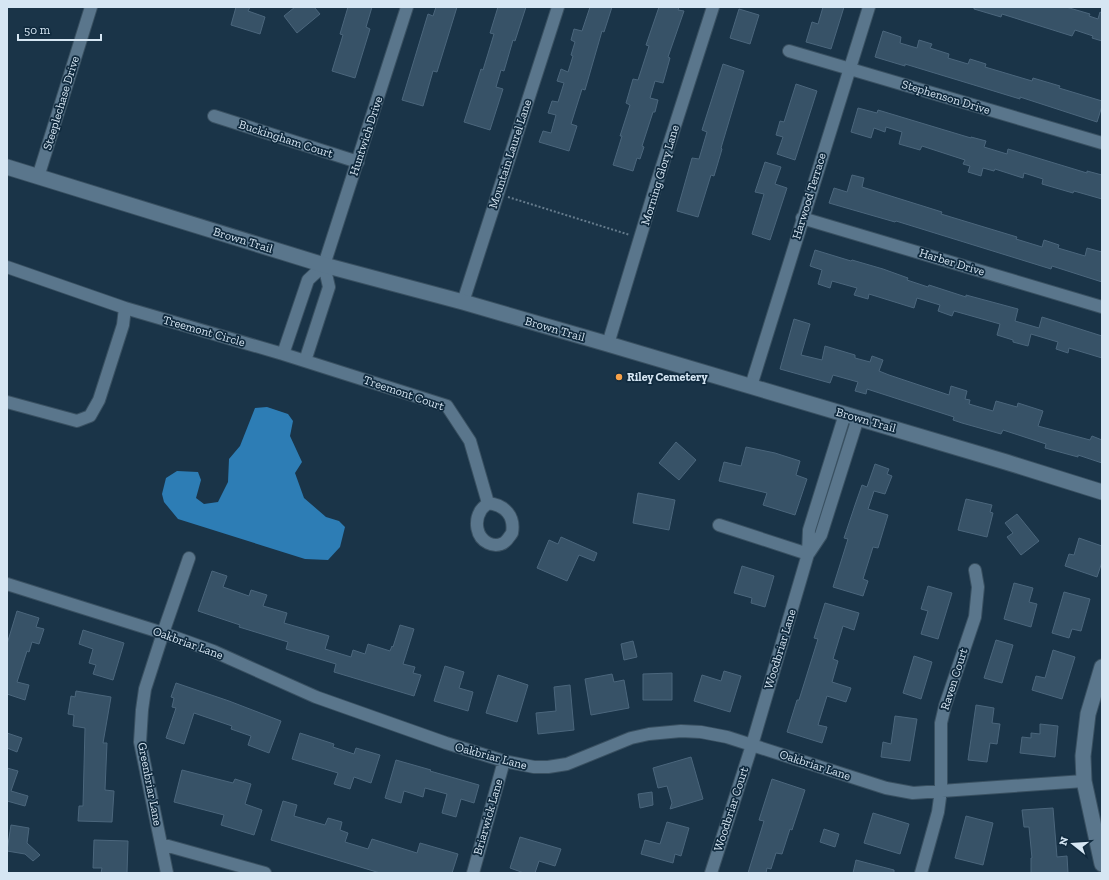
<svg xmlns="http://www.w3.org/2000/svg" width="1109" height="880" font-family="'Zilla Slab',serif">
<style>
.water{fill:#2d7db5}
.building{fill:#375267;stroke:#4b667c}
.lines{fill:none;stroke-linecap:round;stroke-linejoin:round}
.minor-casing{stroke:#395061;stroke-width:14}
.tertiary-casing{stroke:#395061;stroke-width:17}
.path{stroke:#667c8d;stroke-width:2;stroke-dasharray:2 2;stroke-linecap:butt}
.minor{stroke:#5a768c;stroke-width:12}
.tertiary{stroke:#5a768c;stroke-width:15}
.poi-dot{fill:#f7a149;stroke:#102a3e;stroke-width:1.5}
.labels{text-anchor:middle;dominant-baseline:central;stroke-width:3.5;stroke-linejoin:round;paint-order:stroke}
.street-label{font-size:12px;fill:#d6e6f3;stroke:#102a3e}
.poi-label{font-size:12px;font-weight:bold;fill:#d6e6f3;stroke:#102a3e;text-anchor:start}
</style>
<rect width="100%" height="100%" fill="#1a3448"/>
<path class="water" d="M267 407 288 414 293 421 290 436 302 462 295 473 304 498 326 517 339 521 345 527 340 547 328 560 305 559 178 519 164 502 162 494 166 478 177 471 198 472 201 480 196 498 204 504 218 502 228 482 229 459 240 446 255 408Z"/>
<path class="building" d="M236 7H250L248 11 265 17 260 34 231 25Z
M295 7H314L320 14 297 33 284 16Z
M348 7H372L366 27 370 29 355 78 332 71 343 35 340 34Z
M436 7H457L437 72 433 71 423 106 402 100 428 14 433 16Z
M498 7H526L515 41 513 40 504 71 501 70 496 87 503 89 490 130 464 122 481 69 483 70 494 34 490 33Z
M590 7H612L604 32 602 31 585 90 582 89 571 124 577 126 569 151 539 142 543 131 551 133 556 115 548 113 552 101 558 102 564 83 557 81 561 69 568 72 573 56 571 55 575 42 571 40 574 29 582 31Z
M659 7H679L678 10 684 11 668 57 670 58 663 83 655 81 650 98 658 100 655 112H653L642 146 644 147 640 159 637 158 633 171 613 165 622 136H620L630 105 626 103 633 79 638 80 649 46 646 45Z
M823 7H844L831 49 806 42 812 22 818 24Z
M974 7H1066L1090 14 1089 16 1098 19 1100 12 1102 13V41L1092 38 1093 36 1075 30 1072 36 1002 14 1001 17 974 9Z
M739 9 759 15 750 44 730 38Z
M883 31 901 37 900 43 917 48 919 40 932 44 930 48 949 54 948 58 968 64 970 59 986 64 985 67 1032 81 1033 78 1060 86 1059 88 1102 101V106L1097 122 1020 97V99L905 64V66L875 57Z
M723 64 744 71 721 148 722 149 714 176 711 175 698 217 677 211 692 158 699 159 707 132 702 130Z
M796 84 817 91 795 160 777 154 783 137 776 135 780 121 784 122Z
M858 108 877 113 878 110 971 138V137L986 141 984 147 1007 154 1008 149 1087 173V171L1102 175V199L1074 191 1073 193 1042 184 1043 179 1024 173 1023 178 995 169 994 171 983 168 981 176 968 172 970 166 963 164 965 160 922 146 920 150 899 144 902 132 886 127 885 132 874 128 871 138 851 132Z
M765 162 781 167 775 184 787 188 770 240 752 234 764 194 755 192Z
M852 175 864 178 862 187 942 212 941 214 1017 237 1016 239 1042 247 1044 240 1059 245 1058 248 1085 256 1087 248 1102 252V282L1052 266 1051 269 896 221 895 222 829 203 834 188 847 192Z
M815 250 851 261 852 260 883 269 908 278 907 280 928 287 929 285 966 297V295L1018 309 1015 321 1039 328 1042 317 1102 336V358L1069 348 1068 353 1056 349 1058 342 1031 334 1028 346 1013 342V340L997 335 1000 324 954 311 952 316 938 311 940 305 917 298 914 308 869 294 868 299 854 295 857 288 832 281 830 288 818 284 822 270 810 266Z
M794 319 810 324 801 355 822 360 825 346 855 355V358L870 362 872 356 883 360 879 371 889 375 949 395 951 386 967 391 965 399 970 400 969 404 993 411 996 401 1017 407 1018 403 1043 411 1038 426 1090 440 1092 436 1102 440V463L1078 455V457L1045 448 1046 444 1003 430 1001 434 962 423 953 420 954 417 867 389 866 394 855 391 858 382 833 375 830 383 780 369Z
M676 442 696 460 679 480 659 463Z
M746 447 775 453 800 461 796 475 807 479 795 515 763 505 767 493 719 481 724 462 741 466Z
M875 464 889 469 887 474 892 476 885 494 874 491 868 509 888 515 878 548 873 547 863 579 868 581 863 596 833 587 848 539 844 538 855 505 862 485 867 487Z
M638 493 675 500 669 530 633 523Z
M966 499 992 505 990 512 993 513 987 537 958 530Z
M1017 514 1039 541 1021 555 1007 537 1013 533 1005 523Z
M561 537 597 553 594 561 579 555 567 581 537 568 549 540 558 544Z
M1079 538 1102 546V562L1097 577 1065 566 1069 554 1074 555Z
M742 566 774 576 765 607 751 603 752 598 734 593Z
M212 571 227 576 223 587 249 596 251 590 267 595 263 606 287 613 284 623 329 636 325 649 351 657 353 650 365 654 368 644 390 651 392 646 393 647 400 625 414 629 403 664 415 667 413 673 421 675 414 696 334 672 336 664 286 649 288 642 239 627 240 625 198 611Z
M1014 583 1033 588 1029 602 1037 604 1031 627 1004 619Z
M928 586 952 593 938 639 921 634 928 611 921 609Z
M1064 592 1090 599 1081 631 1072 629 1069 638 1052 633Z
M825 603 859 613 854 630 843 626 833 659 838 661 832 682 851 688 846 702 827 696 818 725 827 727 822 743 787 732 797 700H799L818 639 814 638Z
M17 611 39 618 36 627 44 629 39 644 32 642 29 652 27 651 17 682 29 685 25 700 7 694V644Z
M83 630 124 643 113 680 93 674 96 665 89 663 93 649 79 644Z
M996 640 1013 645 1002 683 984 678Z
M633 641 637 657 624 660 621 644Z
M1053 650 1075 657 1062 699 1032 690 1036 676 1045 678Z
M914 656 932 662 921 699 903 693Z
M445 666 464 672 459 688 473 692 468 711 434 701Z
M724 671 741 676 730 712 694 701 702 675 721 681Z
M672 673V700H643V674Z
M612 674 614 682 624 680 629 708 591 715 585 679Z
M498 675 528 685 517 722 486 713Z
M176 683 229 701 281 721 269 753 248 745 251 736 231 729 232 726 194 713 184 744 166 738 176 708 172 707 174 698 171 697Z
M570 685 574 730 538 734 536 713 556 711 554 687Z
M76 691 111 697 103 743H107L105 790 114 791 112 822 78 821 79 806H83L85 728 73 726 74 715 68 714 71 696 75 697Z
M976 705 994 708 992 723 1000 724 997 744 990 743 987 762 968 760Z
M895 716 917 719 910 761 881 757 883 742 891 744Z
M1040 724 1058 726 1055 757 1020 753 1022 737 1031 738V733L1040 734Z
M7 733 22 738 17 752 7 748Z
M300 733 334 744 333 747 354 754 356 748 380 755 371 783 354 777 350 789 334 784 338 773 292 759Z
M691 757 703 799 670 809 672 803 667 786 658 788 653 768Z
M396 760 431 770 430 771 479 785 474 803 461 799 456 817 442 813 447 794 425 788 423 797 404 791 401 803 385 798Z
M7 768 18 771 11 791 28 796 25 806 7 801Z
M182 770 233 783 235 779 251 784 245 804 262 810 254 835 221 825 224 815 174 802Z
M772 779 805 790 792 830 790 829 782 854 776 853 771 869 767 868 766 873H748L764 821 759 820Z
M652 792 653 805 640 808 638 794Z
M283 801 297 805 294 816 325 825 328 818 342 822 340 830 348 833 345 842 368 849 372 839 417 853 420 843 458 854 452 873H380L271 840Z
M1053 808 1057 857 1067 856 1068 873H1031V858H1032L1029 827H1024L1022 810Z
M873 813 909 824 900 854 864 843Z
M966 816 993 823 983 865 955 858Z
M667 822 689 828 681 856 675 854 673 863 641 854 645 840 660 844Z
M11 825 29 828 27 843 40 855 33 861 25 854 7 851Z
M824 829 839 834 835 847 820 842Z
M520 837 561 849 555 866 539 861 535 873H524L510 868Z
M94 840 128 841 127 873H101L102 868H93Z
M856 860 894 870V873H853Z"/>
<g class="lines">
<g class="minor-casing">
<path id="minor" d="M789 51 1102 143
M214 116 358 162
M38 177 91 7
M802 218 1102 307
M7 267 125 308 123 325 99 400 90 416 77 421 7 402
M463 302 558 7
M125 308 283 354 447 406 470 441 488 503
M608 344 656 185 713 7
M283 354 308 280 324 265 407 7
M305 361 329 287 324 265
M751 386 869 7
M488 503C505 505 515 516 512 533 509 537 506 543 501 544 496 546 492 545 488 543 476 537 474 521 481 510 483 507 486 505 488 503Z
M719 525 808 554
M809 553 821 535 858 418
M7 584 163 633 213 651 316 697 446 743 504 761 534 767H548L567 764 631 738 649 734 681 731 701 732 727 737 886 788 913 793 1084 781
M161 844 265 873
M167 873 140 742 142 710 145 689 163 633 189 558
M473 873 504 761
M711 873 752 745 808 554 809 530 845 414
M921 873 938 812 941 790V723L945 706 975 617 978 587 975 570"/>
</g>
<g class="tertiary-casing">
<path id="tertiary" d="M7 167 324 265 463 302 608 344 1006 462 1102 492
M1102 667 1088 714 1083 756 1084 781 1102 864"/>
</g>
<path class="path" d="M508 197 630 235"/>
<use href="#minor" class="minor"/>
<use href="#tertiary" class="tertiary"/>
</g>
<circle class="poi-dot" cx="619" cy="377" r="4"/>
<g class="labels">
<g class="street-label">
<text transform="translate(946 97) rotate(17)">Stephenson Drive</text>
<text transform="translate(61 103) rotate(-73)">Steeplechase Drive</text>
<text transform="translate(366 136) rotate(-72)">Huntwich Drive</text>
<text transform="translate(286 139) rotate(18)">Buckingham Court</text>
<text transform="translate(510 154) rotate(-72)">Mountain Laurel Lane</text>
<text transform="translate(660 175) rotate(-73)">Morning Glory Lane</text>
<text transform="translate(809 196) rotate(-73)">Harwood Terrace</text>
<text transform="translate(243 240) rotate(17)">Brown Trail</text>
<text transform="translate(952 262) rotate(17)">Harber Drive</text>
<text transform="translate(555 329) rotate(16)">Brown Trail</text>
<text transform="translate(204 331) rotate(16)">Treemont Circle</text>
<text transform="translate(404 393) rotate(19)">Treemont Court</text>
<text transform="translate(866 420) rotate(16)">Brown Trail</text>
<text transform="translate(188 643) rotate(20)">Oakbriar Lane</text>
<text transform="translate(780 649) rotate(-73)">Woodbriar Lane</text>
<text transform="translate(954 679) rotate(-72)">Raven Court</text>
<text transform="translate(491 756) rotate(15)">Oakbriar Lane</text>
<text transform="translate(815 765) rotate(18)">Oakbriar Lane</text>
<text transform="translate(150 784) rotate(79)">Greenbriar Lane</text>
<text transform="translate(731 809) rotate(-72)">Woodbriar Court</text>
<text transform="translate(488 817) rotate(-74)">Briarwick Lane</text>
</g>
<g class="poi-label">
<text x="627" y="377">Riley Cemetery</text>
</g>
</g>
<rect width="1109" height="880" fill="none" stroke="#d6e6f3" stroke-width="16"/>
<g transform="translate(1073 844) rotate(287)" stroke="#102a3e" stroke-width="3" paint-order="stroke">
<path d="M0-3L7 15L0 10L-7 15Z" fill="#d6e6f3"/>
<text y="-6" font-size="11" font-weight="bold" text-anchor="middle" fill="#d6e6f3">N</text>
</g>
<path d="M18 34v6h83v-6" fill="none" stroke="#d6e6f3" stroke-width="2"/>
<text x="24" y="34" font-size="12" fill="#d6e6f3" stroke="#102a3e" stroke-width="3" paint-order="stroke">50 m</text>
</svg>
